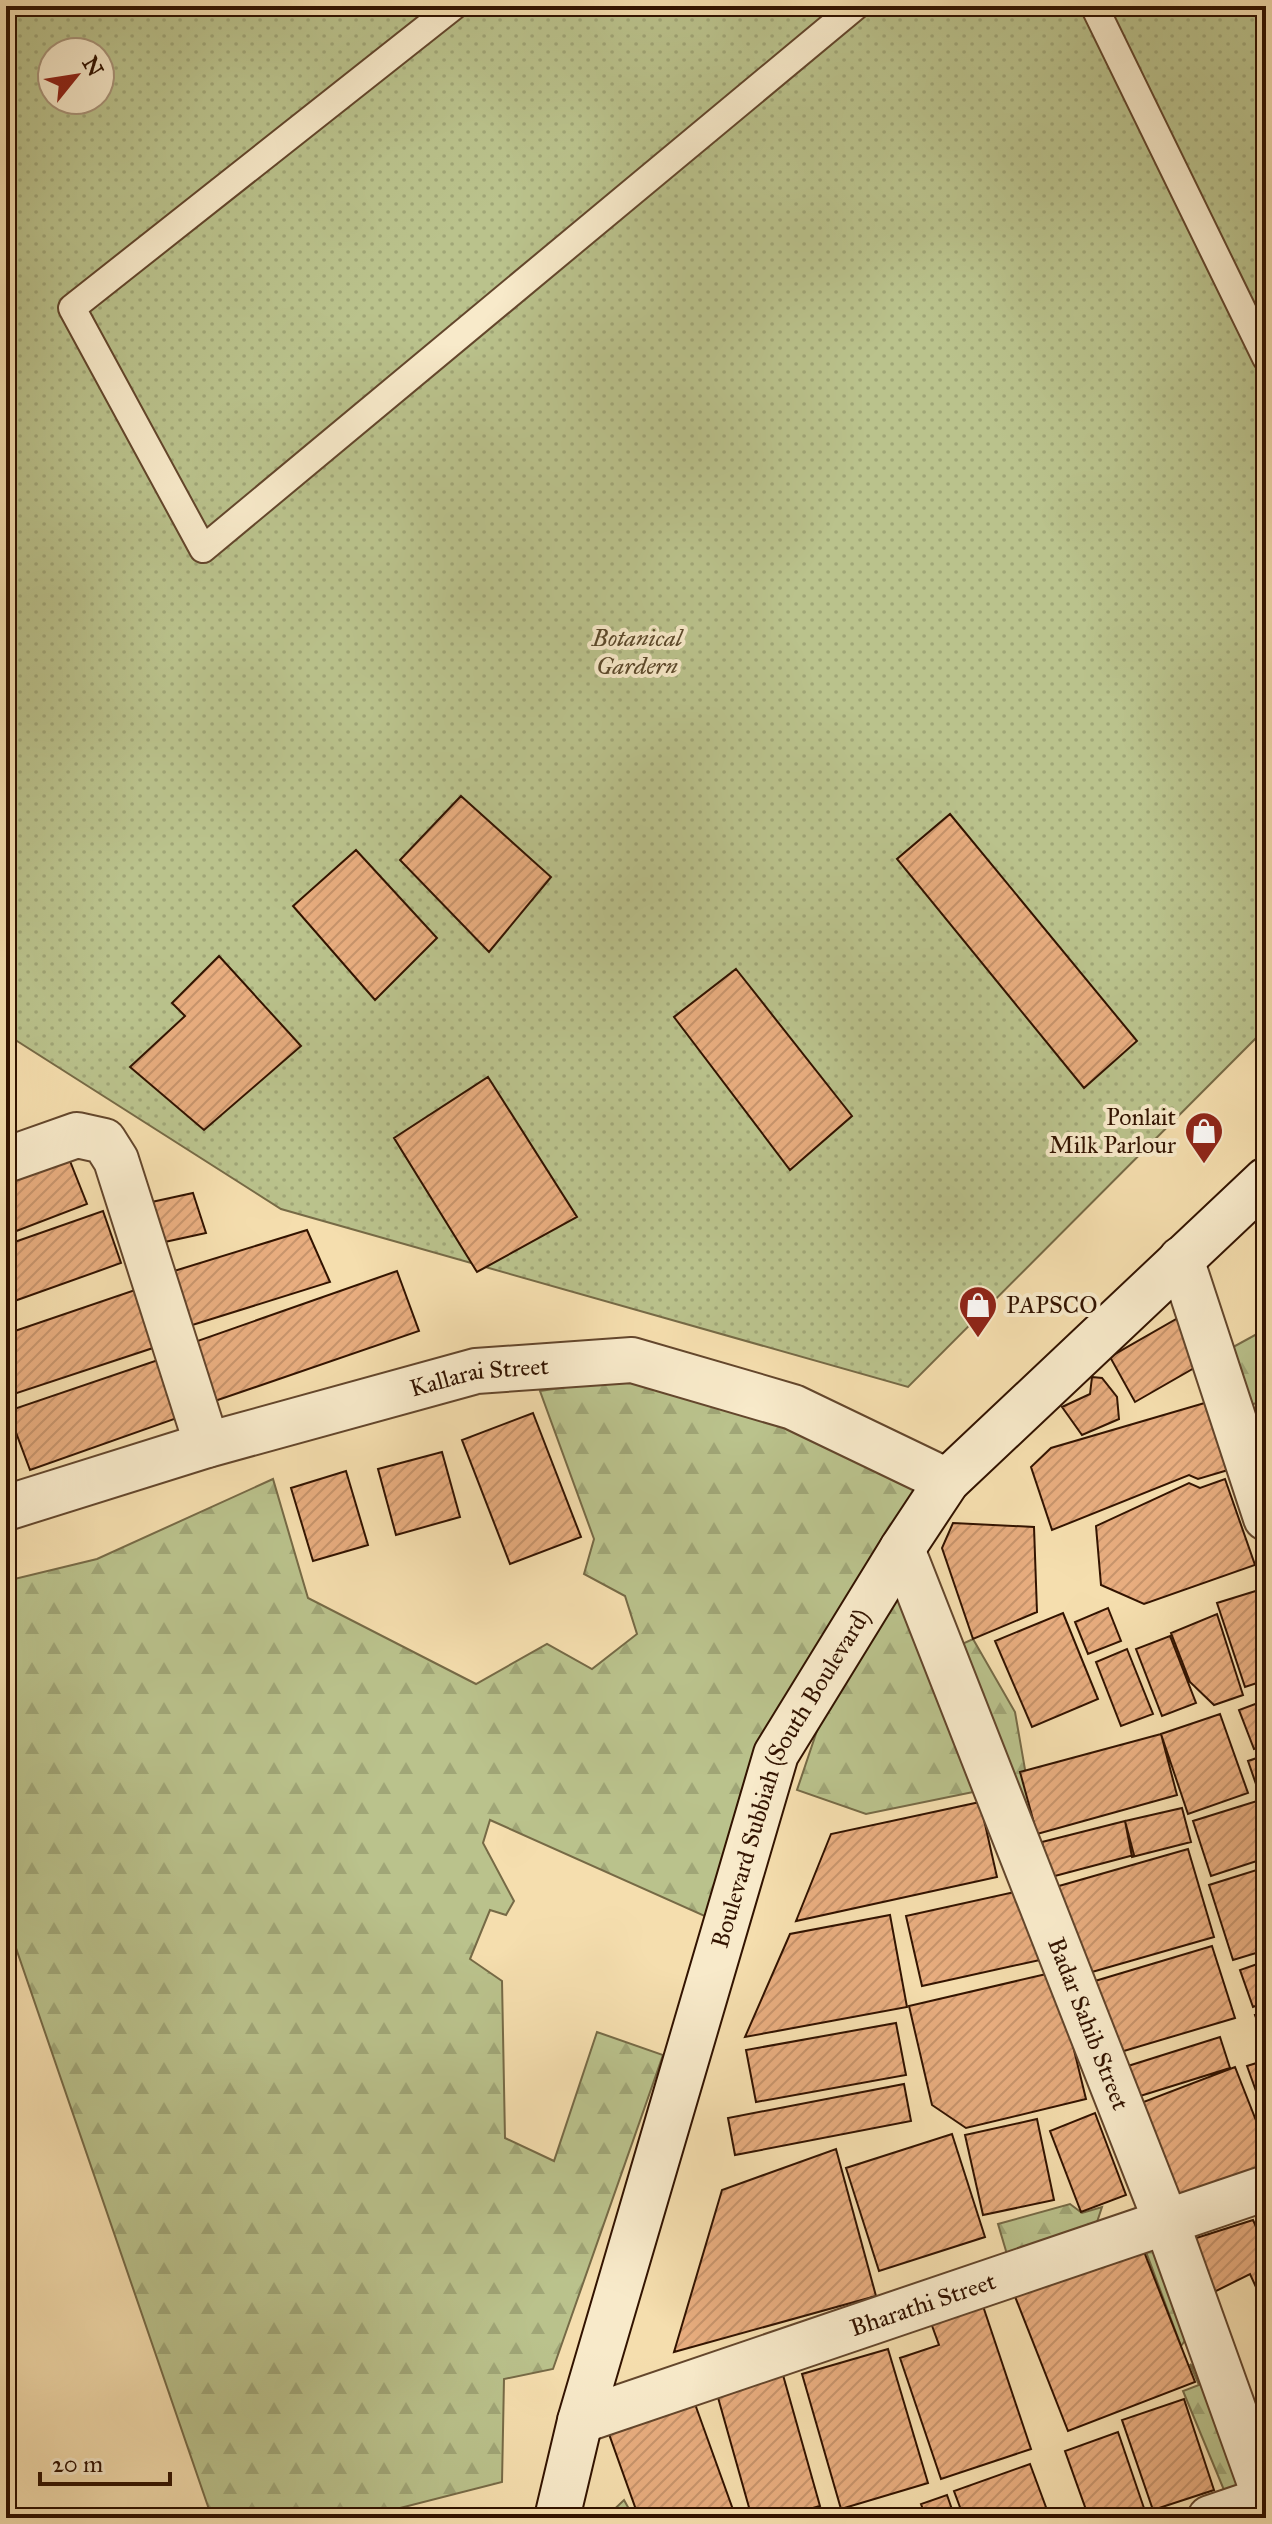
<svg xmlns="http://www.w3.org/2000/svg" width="1272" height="2524" font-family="'IM FELL Great Primer',serif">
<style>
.forest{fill:url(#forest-firs);stroke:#766a46;stroke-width:2}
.park{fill:url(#park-dots);stroke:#766a46;stroke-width:2;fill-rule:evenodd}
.building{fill:url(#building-hatch);stroke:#321300;stroke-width:2}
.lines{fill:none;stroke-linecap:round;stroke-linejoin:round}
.service-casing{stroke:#63462c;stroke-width:30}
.minor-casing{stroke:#63462c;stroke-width:48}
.tertiary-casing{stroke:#63462c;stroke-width:48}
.secondary-casing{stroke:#321300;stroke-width:48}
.service{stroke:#f8eaca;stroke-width:26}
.minor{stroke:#f8eaca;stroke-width:44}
.tertiary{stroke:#f8eaca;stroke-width:44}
.secondary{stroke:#f8eaca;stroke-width:44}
.labels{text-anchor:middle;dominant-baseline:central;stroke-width:8;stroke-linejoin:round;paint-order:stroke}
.park-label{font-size:24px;font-style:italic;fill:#5b482a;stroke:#f8eaca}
.poi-label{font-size:24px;fill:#321300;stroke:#f8eaca;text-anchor:end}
.street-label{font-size:24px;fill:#321300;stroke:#f8eaca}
</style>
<defs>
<pattern id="forest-firs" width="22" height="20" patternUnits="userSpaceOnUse" patternTransform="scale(2)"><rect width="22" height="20" fill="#bac28c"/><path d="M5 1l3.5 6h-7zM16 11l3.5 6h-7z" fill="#a0a677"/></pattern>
<pattern id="park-dots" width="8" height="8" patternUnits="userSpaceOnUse" patternTransform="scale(2)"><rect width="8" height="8" fill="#bac28c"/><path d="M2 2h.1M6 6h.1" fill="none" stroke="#a0a677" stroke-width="1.8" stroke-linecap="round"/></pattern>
<pattern id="building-hatch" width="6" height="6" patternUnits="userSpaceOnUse" patternTransform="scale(2)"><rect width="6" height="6" fill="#e8ad7f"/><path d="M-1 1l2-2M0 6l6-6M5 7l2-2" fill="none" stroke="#c7946c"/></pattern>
</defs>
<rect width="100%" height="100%" fill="#f5deae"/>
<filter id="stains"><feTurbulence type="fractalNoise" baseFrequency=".0025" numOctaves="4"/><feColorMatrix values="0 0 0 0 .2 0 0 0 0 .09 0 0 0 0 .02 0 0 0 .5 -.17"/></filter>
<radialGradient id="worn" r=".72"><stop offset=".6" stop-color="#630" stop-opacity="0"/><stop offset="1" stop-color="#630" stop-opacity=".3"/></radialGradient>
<path class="forest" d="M1266 1329V1400L1241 1408 1224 1352Z
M633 1377 754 1413 933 1488 718 1922 490 1820 483 1843 514 1901 506 1915 490 1910 470 1959 502 1981 505 2138 554 2161 597 2032 663 2055 553 2369 504 2379 502 2482 361 2518H212L6 1919V1581L97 1559 273 1479 308 1598 476 1684 547 1644 592 1669 637 1634 625 1596 584 1574 594 1539 540 1391Z
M899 1594 983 1790 866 1814 797 1790 828 1698Z
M973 1639 1015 1712 1034 1821 1023 1839 949 1650Z
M1070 2204 1082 2213 1102 2207 1091 2240 1009 2261 998 2224Z
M1158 2238 1195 2327 1181 2346 1142 2241Z
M1190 2364 1202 2377 1263 2496 1231 2507 1183 2391 1199 2385Z
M624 2500 634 2518H605Z"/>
<path class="park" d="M6 6H1266V1028L908 1387 281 1209 6 1034ZM52 52H100V100H52Z"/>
<path class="building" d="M461 796 551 877 489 952 400 860Z
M950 814 1137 1041 1084 1088 897 859Z
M356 850 437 938 375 1000 293 906Z
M219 956 301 1046 204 1130 130 1067 185 1016 172 1003Z
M736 969 852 1116 790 1170 674 1017Z
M488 1077 577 1217 477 1272 394 1138Z
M66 1151 87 1204 6 1235V1173Z
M193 1193 206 1233 160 1243 147 1203Z
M103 1211 121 1263 6 1304V1245Z
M307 1230 330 1282 186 1327 171 1272Z
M397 1271 419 1331 209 1403 186 1345Z
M138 1289 156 1347 8 1396 6 1334Z
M1185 1314 1201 1364 1135 1402 1110 1357Z
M161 1359 180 1417 30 1470 8 1411Z
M1092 1377 1102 1378 1117 1397 1119 1419 1082 1435 1062 1407 1090 1394Z
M1208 1402 1228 1470 1198 1479 1189 1475 1052 1530 1031 1467 1051 1448Z
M1266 1405V1450L1246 1413Z
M533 1413 581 1537 510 1564 462 1440Z
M442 1452 460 1517 396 1535 378 1469Z
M346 1471 368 1545 313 1561 291 1488Z
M1225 1479 1255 1565 1144 1604 1101 1585 1096 1526 1189 1483 1200 1488Z
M953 1523 1034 1527 1037 1612 973 1639 942 1548Z
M1262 1589 1266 1603V1680L1245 1687 1217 1603Z
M1108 1608 1121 1641 1088 1654 1075 1622Z
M1063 1613 1098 1699 1032 1727 995 1641Z
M1217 1614 1243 1695 1214 1705 1190 1682 1171 1633Z
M1170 1636 1196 1703 1162 1716 1136 1649Z
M1127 1649 1153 1714 1121 1726 1096 1662Z
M1266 1700V1745L1254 1749 1239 1710Z
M1220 1714 1248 1793 1188 1814 1161 1734Z
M1161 1734 1177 1795 1037 1834 1020 1772Z
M1266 1755V1813L1248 1761Z
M1257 1801 1266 1831V1858L1211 1876 1193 1821Z
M980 1802 997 1877 796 1921 831 1834Z
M1182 1808 1191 1842 1132 1857 1125 1821Z
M1125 1821 1134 1855 1051 1877 1042 1842Z
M1188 1849 1214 1937 1078 1976 1052 1888Z
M1266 1867V1950L1233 1960 1209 1885Z
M1024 1890 1040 1960 922 1986 906 1916Z
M890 1915 907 2007 745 2037 790 1934Z
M1212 1946 1235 2018 1107 2056 1085 1984Z
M1266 1961V2002L1253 2007 1240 1970Z
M1055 1972 1086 2099 966 2128 932 2105 909 2006Z
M1266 2012V2046L1255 2015Z
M896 2023 906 2075 756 2102 746 2050Z
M1220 2037 1230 2068 1137 2097 1128 2066Z
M1266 2060V2119L1247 2066Z
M1235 2067 1266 2146V2169L1172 2206 1133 2106Z
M904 2084 911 2121 735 2155 728 2118Z
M1095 2113 1126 2195 1081 2212 1050 2131Z
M1037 2119 1054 2200 983 2215 965 2135Z
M952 2134 985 2237 879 2271 846 2168Z
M836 2149 876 2296 674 2352 722 2190Z
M1253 2220 1266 2249V2309L1250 2274 1204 2297 1190 2240Z
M1141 2244 1195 2382 1068 2431 1014 2294Z
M983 2306 1031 2449 941 2479 900 2358 939 2345 931 2323Z
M888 2349 928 2483 841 2509 802 2374Z
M783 2375 820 2506 777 2518H752L717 2394Z
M1184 2399 1214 2490 1153 2510 1122 2420Z
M695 2404 736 2518H639L609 2434Z
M1118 2432 1145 2511 1124 2518H1089L1065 2451Z
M1030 2464 1050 2518H964L954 2491Z
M947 2495 955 2518H926L921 2504Z
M883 2512 885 2518H861Z"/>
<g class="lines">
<g class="service-casing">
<path id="service" d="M454 6 72 308 203 549 856 6
M1094 6 1266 358"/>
</g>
<g class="minor-casing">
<g id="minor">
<path d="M6 1160 77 1135 104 1141 116 1160 207 1445"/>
<path d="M1181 1259 1266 1518"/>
<path id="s1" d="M902 1549 1167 2224 1266 2500"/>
<path d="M1210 2518 1266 2499"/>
</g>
</g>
<g class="tertiary-casing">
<g id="tertiary">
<path id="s2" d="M6 1508 207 1445 476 1371 632 1360 793 1407 947 1481"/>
<path id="s3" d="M580 2421 1266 2188"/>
</g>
</g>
<g class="secondary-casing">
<g id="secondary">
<path id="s4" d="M557 2518 580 2421 776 1754 902 1549 947 1481 1266 1180"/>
</g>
</g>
<use href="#service" class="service"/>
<use href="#minor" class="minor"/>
<use href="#tertiary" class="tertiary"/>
<use href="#secondary" class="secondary"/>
</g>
<defs>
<g id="shop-pin" transform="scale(2)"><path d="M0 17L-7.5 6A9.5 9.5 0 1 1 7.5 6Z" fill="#8f2418" stroke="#f8eaca"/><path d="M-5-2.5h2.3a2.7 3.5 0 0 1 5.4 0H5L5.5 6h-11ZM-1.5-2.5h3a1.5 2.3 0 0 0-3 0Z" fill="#fff"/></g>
</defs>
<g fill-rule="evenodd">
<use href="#shop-pin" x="1204" y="1131"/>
<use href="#shop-pin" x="978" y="1305"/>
</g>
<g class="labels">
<g class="park-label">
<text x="637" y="638">Botanical<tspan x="637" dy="28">Gardern</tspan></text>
</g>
<g class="poi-label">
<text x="1176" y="1117">Ponlait<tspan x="1176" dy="28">Milk Parlour</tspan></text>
<text x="1006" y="1305" text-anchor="start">PAPSCO</text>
</g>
<g class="street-label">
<text stroke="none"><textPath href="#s2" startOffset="492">Kallarai Street</textPath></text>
<text stroke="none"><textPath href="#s4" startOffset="778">Boulevard Subbiah (South Boulevard)</textPath></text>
<text stroke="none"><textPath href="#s1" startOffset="510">Badar Sahib Street</textPath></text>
<text stroke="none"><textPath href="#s3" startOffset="362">Bharathi Street</textPath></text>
</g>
</g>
<rect width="1272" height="2524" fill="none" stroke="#f5deae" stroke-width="32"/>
<rect x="8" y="8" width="1256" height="2508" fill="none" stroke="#321300" stroke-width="4"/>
<rect x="16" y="16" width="1240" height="2492" fill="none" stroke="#321300" stroke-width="2"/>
<g transform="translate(76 76) rotate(60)"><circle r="38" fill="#f8eaca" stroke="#a99479" stroke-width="2"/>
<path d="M0-6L14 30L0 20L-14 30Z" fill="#8f2418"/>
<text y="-12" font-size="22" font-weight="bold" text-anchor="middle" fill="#321300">N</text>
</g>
<path d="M40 2472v12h130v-12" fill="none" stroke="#321300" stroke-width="4"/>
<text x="52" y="2472" font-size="24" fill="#321300" stroke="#f8eaca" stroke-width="6" paint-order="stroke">20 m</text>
<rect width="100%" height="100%" filter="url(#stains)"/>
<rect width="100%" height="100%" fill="url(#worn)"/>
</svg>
